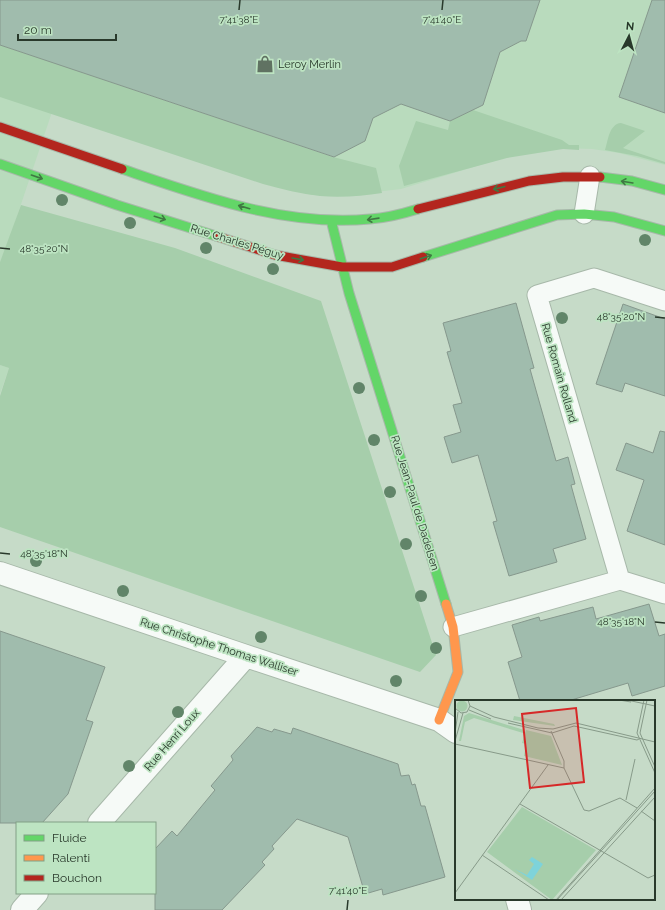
<svg xmlns="http://www.w3.org/2000/svg" width="665" height="910" font-family="Raleway,sans-serif">
<style>
.built{fill:#b9dbbd}
.green{fill:#a6ceab}
.building{fill:#a0bcad;stroke:#86988d}
.lines{fill:none;stroke-linecap:round;stroke-linejoin:round}
.lane-casing{stroke:#a7b8a9;stroke-width:21}
.street-casing{stroke:#a7b8a9;stroke-width:24}
.fast-casing{stroke:#a7b8a9;stroke-width:11}
.slow-casing{stroke:#a7b8a9;stroke-width:11}
.jam-casing{stroke:#a7b8a9;stroke-width:11}
.lane{stroke:#f6faf7;stroke-width:19}
.street{stroke:#f6faf7;stroke-width:22}
.fast{stroke:#63d668;stroke-width:9}
.slow{stroke:#ff974d;stroke-width:9}
.jam{stroke:#b3261e;stroke-width:9}
.tree{fill:#618569}
.oneway{stroke:#407843}
.ticks{fill:none;stroke:#29392b;stroke-width:1.5}
.labels{text-anchor:middle;dominant-baseline:central;stroke-width:3.5;stroke-linejoin:round;paint-order:stroke}
.poi-label{font-size:11px;fill:#29392b;stroke:#bde4c2;text-anchor:start}
.street-label{font-size:11px;fill:#29392b;stroke:#bde4c2}
.inset-road{fill:none;stroke:#879a89;stroke-width:1}
.view{fill:#d62828;fill-opacity:0.15;stroke:#d62828;stroke-width:2}
.inset-edge{fill:none;stroke:#29392b;stroke-width:2}
.ticks-label{font-size:10px;text-anchor:middle;fill:#29392b;stroke:#bde4c2;stroke-width:3.5;stroke-linejoin:round;paint-order:stroke}
</style>
<rect width="100%" height="100%" fill="#c6dbc8"/>
<path class="built" d="M0 0H665V165L619 153 592 149 562 148 510 156 401 189 350 195H312L258 181 53 109 10 237 0 262Z
M0 365 9 368 0 394Z"/>
<path class="green" d="M0 45 333 157 376 168 382 193C362 196 341 198 320 196 301 194 282 189 263 184L0 97Z
M473 110 562 140 569 145H579V150L563 149 507 158 404 186 399 166 416 121 448 130 450 121Z
M621 123 645 131 623 148 665 162V164L637 156 605 150C608 141 609 124 621 123Z
M21 205 175 248 321 301 436 655 420 672 0 527V396L9 368 0 365V262Z"/>
<path class="building" d="M0 0H540L526 41H521L500 52 483 105 450 121 401 104 373 118 365 141 334 157 0 45Z
M652 0H665V113L619 97Z
M516 303 534 368 530 369 556 461 568 457 575 484 571 485 586 539 553 549 557 562 509 576 493 522 497 521 478 455 452 463 444 437 461 432 453 405 462 403 447 352 451 351 443 323Z
M623 304 665 319V396L625 383 622 392 596 384Z
M660 431 665 432V545L627 531 644 480 616 470 626 443 653 453Z
M649 604 659 636 665 634V686L632 696 628 683 568 701H520L508 662 522 657 512 625 539 617 540 621 593 607 596 619Z
M0 631 105 667 86 720 93 722 68 794 42 823H0Z
M257 727 272 732 274 729 291 734 293 728 398 764 401 776 409 775 412 785 415 784 421 806H425L445 877 383 895 382 889 365 894 348 837 297 819 272 846 274 849 262 862 265 865 222 910H155V849L172 831 177 836 215 790 211 786 233 760 231 756Z"/>
<g class="lines">
<g class="lane-casing">
<path id="lane" d="M584 214 590 176
M620 580 537 295 594 278 665 301
M453 627 620 580 665 594"/>
</g>
<g class="street-casing">
<path id="street" d="M0 573 246 656 439 720 456 732
M99 823 246 656
M517 899 520 910
M22 910 37 893"/>
</g>
<g class="fast-casing">
<path id="fast" d="M0 164 117 205 216 236
M122 169C201 196 285 227 370 219 387 218 402 214 418 209
M600 177 632 181 665 190
M331 220 349 293 446 604
M423 257 557 215 584 214 614 217 665 231"/>
</g>
<g class="slow-casing">
<path id="slow" d="M439 720 458 672 453 627 446 604"/>
</g>
<g class="jam-casing">
<path id="jam" d="M0 127 122 169
M418 209 529 181 563 177H600
M216 236 275 255 342 267H392L423 257"/>
</g>
<use href="#lane" class="lane"/>
<use href="#street" class="street"/>
<use href="#fast" class="fast"/>
<use href="#slow" class="slow"/>
<use href="#jam" class="jam"/>
</g>
<g class="tree">
<circle cx="62" cy="200" r="6"/>
<circle cx="130" cy="223" r="6"/>
<circle cx="645" cy="240" r="6"/>
<circle cx="206" cy="248" r="6"/>
<circle cx="273" cy="269" r="6"/>
<circle cx="562" cy="318" r="6"/>
<circle cx="359" cy="388" r="6"/>
<circle cx="374" cy="440" r="6"/>
<circle cx="390" cy="492" r="6"/>
<circle cx="406" cy="544" r="6"/>
<circle cx="36" cy="561" r="6"/>
<circle cx="123" cy="591" r="6"/>
<circle cx="421" cy="596" r="6"/>
<circle cx="261" cy="637" r="6"/>
<circle cx="436" cy="648" r="6"/>
<circle cx="396" cy="681" r="6"/>
<circle cx="178" cy="712" r="6"/>
<circle cx="129" cy="766" r="6"/>
</g>
<defs><path id="oneway-shaft" d="M-6 0H5M1.5-3L5.5 0L1.5 3" fill="none" stroke-width="1.6" stroke-linecap="round" stroke-linejoin="round"/></defs>
<g class="oneway">
<use href="#oneway-shaft" transform="translate(37 177) rotate(19)"/>
<use href="#oneway-shaft" transform="translate(627 182) rotate(-171)"/>
<use href="#oneway-shaft" transform="translate(499 188) rotate(166)"/>
<use href="#oneway-shaft" transform="translate(244 207) rotate(-164)"/>
<use href="#oneway-shaft" transform="translate(160 218) rotate(17)"/>
<use href="#oneway-shaft" transform="translate(373 219) rotate(172)"/>
<use href="#oneway-shaft" transform="translate(426 257) rotate(-18)"/>
<use href="#oneway-shaft" transform="translate(298 259) rotate(10)"/>
</g>
<path class="ticks" d="M239 10 240 0M442 10 443 0M0 248 10 249M655 317 665 318M0 553 10 554M655 622 665 623M347 910 348 900"/>
<defs>
<g id="shop-bare" transform="scale(1.38)"><path d="M-5-2.5h2.3a2.7 3.5 0 0 1 5.4 0H5L5.5 6h-11ZM-1.5-2.5h3a1.5 2.3 0 0 0-3 0Z" fill="#607262" stroke="#bde4c2" stroke-width="2.5" paint-order="stroke"/></g>
</defs>
<g fill-rule="evenodd">
<use href="#shop-bare" x="265" y="64"/>
</g>
<g class="labels">
<g class="poi-label">
<text x="278" y="64">Leroy Merlin</text>
</g>
<g class="street-label">
<text transform="translate(237 242) rotate(17)">Rue Charles Péguy</text>
<text transform="translate(559 373) rotate(74)">Rue Romain Rolland</text>
<text transform="translate(415 503) rotate(73)">Rue Jean-Paul de Dadelsen</text>
<text transform="translate(219 647) rotate(18)">Rue Christophe Thomas Walliser</text>
<text transform="translate(172 740) rotate(-49)">Rue Henri Loux</text>
</g>
</g>
<g transform="translate(455 700)">
<rect width="200" height="200" fill="#c6dbc8"/>
<path d="M1.5 6a5.5 5.5 0 1 1 11 0a5.5 5.5 0 1 1-11 0ZM14 13 69 30 68 33 19 18 10 22 6 41H4L9 16ZM59 16 99 24 100 26 58 20ZM71 30 96 36 107 65 69 56 71 44 67 43ZM67 107 141 150 97 200 32 152Z" fill="#a6ceab"/>
<path d="M77 157 88 164 77 180 60 169 72 175 79 164 74 160Z" fill="#7ed3da"/>
<path class="inset-road" d="M164 0 176 2M172 0 200 6M189 0 182 33 200 73M192 0 185 33 200 67M15 6 39 17 83 28 98 29 121 23 200 42M0 8 6 13 12 12 15 6 13 0M14 10 36 19M53 23 97 33 119 26 182 40 184 39M96 31 109 61V68L129 110 134 111 165 98 182 108M0 33 3 12M0 41 8 13M0 44 109 68M171 100 180 59M65 104 193 178 200 175M186 111 200 121M27 155 94 200M0 193 93 65M101 200 200 88M102 200 200 91M106 200 200 97"/>
<path class="view" d="M121 8 129 82 75 88 67 14Z"/>
<rect width="200" height="200" class="inset-edge"/>
</g>
<g class="ticks-label">
<text x="239" y="23">7°41'38"E</text>
<text x="442" y="23">7°41'40"E</text>
<text x="44" y="252">48°35'20"N</text>
<text x="621" y="320">48°35'20"N</text>
<text x="44" y="557">48°35'18"N</text>
<text x="621" y="625">48°35'18"N</text>
<text x="348" y="894">7°41'40"E</text>
</g>
<rect x="16" y="822" width="140" height="72" fill="#bde4c2" stroke="#82a086"/>
<rect x="24" y="835" width="20" height="6" fill="#63d668" stroke="#82a086"/>
<text x="52" y="842" font-size="12" fill="#29392b">Fluide</text>
<rect x="24" y="855" width="20" height="6" fill="#ff974d" stroke="#82a086"/>
<text x="52" y="862" font-size="12" fill="#29392b">Ralenti</text>
<rect x="24" y="875" width="20" height="6" fill="#b3261e" stroke="#82a086"/>
<text x="52" y="882" font-size="12" fill="#29392b">Bouchon</text>
<g transform="translate(629 36) rotate(6)" stroke="#bde4c2" stroke-width="3" paint-order="stroke">
<path d="M0-3L7 15L0 10L-7 15Z" fill="#29392b"/>
<text y="-6" font-size="11" font-weight="bold" text-anchor="middle" fill="#29392b">N</text>
</g>
<path d="M18 34v6h98v-6" fill="none" stroke="#29392b" stroke-width="2"/>
<text x="24" y="34" font-size="12" fill="#29392b" stroke="#bde4c2" stroke-width="3" paint-order="stroke">20 m</text>
</svg>
